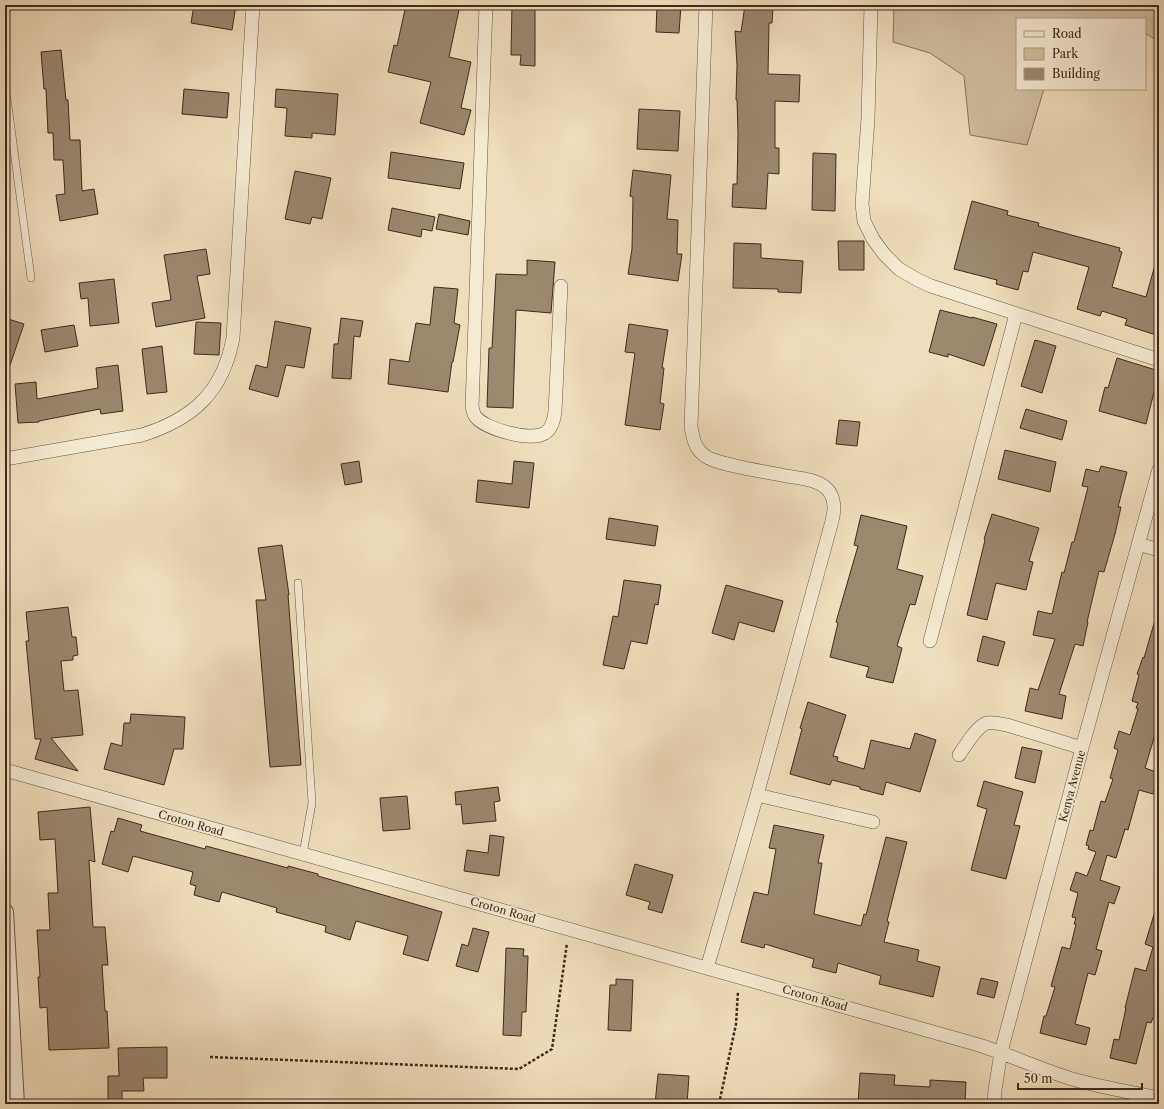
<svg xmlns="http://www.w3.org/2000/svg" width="1164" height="1109" font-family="'Libre Caslon Text',serif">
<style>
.green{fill:#d1c0a0;stroke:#87765e}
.building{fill:#9a886f;stroke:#3d2b1c}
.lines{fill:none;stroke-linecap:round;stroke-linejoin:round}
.service-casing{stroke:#6a5844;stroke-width:8}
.minor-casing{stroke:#6a5844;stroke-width:14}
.tertiary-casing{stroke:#6a5844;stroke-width:18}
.path{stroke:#3d2b1c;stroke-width:2.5;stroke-dasharray:3 2;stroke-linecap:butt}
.service{stroke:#f5ead3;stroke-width:7}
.minor{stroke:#f5ead3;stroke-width:13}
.tertiary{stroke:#f5ead3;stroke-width:16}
.labels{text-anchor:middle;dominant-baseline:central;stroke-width:4;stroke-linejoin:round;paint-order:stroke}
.street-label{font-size:11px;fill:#3d2b1c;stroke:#f5ead3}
</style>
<rect width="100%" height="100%" fill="#efdebb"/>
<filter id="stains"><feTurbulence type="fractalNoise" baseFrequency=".005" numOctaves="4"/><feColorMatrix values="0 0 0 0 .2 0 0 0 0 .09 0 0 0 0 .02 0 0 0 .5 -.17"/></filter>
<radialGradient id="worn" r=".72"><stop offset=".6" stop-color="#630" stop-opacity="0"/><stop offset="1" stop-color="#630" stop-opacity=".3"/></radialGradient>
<path class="green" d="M894 5H1159V42L1145 33V19H1017V89H1044L1027 145 970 135 964 76 930 53 893 42Z"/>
<path class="building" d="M194 5H236L232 30 191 23Z
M406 5H460L449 57 471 62 461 108 471 110 464 135 420 123 431 82 388 72 394 45 397 46Z
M512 5H535V66L520 65 521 55H511Z
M657 5H681L679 33 656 32Z
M745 5H773L772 23H769L768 74 800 75 799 102 775 101V148H779V174L768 173 766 209 732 207 733 184H737L738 134 737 100H736L737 65 735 31 741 32Z
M61 50 66 100H68L70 140H80L82 191 94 189 98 214 60 221 56 195 65 194 63 160H54L53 133H48L46 89H44L41 52Z
M184 89 229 93 227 118 182 114Z
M276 89 338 94 335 135 312 133V138L285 136 287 108 275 107Z
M639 109 680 111 678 151 637 149Z
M391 152 464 163 460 189 388 178Z
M813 153 836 154 835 211 812 210Z
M633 170 671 175 667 219 678 220 677 254H682L678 281 628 274 632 249 633 197 630 196Z
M295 171 331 178 322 219 312 217 310 224 285 219Z
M972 201 1008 211 1007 215 1039 223 1038 226 1120 248 1119 251 1122 252 1112 287 1146 297 1155 265 1159 266V327L1156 335 1125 325 1127 319 1102 311 1100 316 1077 309 1089 267 1033 252 1028 272 1023 271 1018 290 996 284 997 280 954 269Z
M392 208 435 217 432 231 422 229 421 237 388 230Z
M439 214 470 221 468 235 436 229Z
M838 241H864V270H839Z
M734 243 761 244V258L803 261 801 293 778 292V289L733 288Z
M206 249 210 274 197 276 205 318 156 327 152 303 171 300 164 255Z
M527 260 555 262 551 313 516 310 513 408 487 407 489 348H492L496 274 527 275Z
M114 279 119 323 90 326 88 298 81 299 79 283Z
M434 287 458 289 454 323 460 325 453 362H452L448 392 388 384 390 359 409 362 416 323 430 325Z
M940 310 972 318V317L997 324 984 366 948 354V357L929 352Z
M5 318 24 324 7 374H5Z
M341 318 363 321 360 337 354 336 351 379 332 378 334 344H338Z
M275 321 311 328 304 368 286 365 278 397 249 389 256 365 267 368Z
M196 322 221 323 219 355 194 354Z
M629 324 668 330 662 368H664L660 403 664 404 660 430 625 425 635 353 625 352Z
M74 325 78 346 45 352 41 330Z
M1035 340 1056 346 1042 393 1021 386Z
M162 346 167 392 147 394 142 349Z
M1117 358 1159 371V384L1156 393 1154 392 1146 424 1099 411 1105 387 1108 388Z
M118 365 123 411 101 414 100 409 39 421V422L18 423 15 384 36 382 37 399 98 388 96 368Z
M1026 409 1067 421 1062 440 1020 428Z
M839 420 860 422 857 446 836 444Z
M1005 450 1056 462 1050 492 998 479Z
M359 461 362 482 345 485 341 464Z
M514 461 534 463 529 508 476 502 478 480 512 484Z
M1101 466 1127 472 1118 507H1121L1115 534 1104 572 1099 571 1087 622H1088L1083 646 1075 644 1059 694 1066 696 1062 719 1025 711 1030 688 1038 690 1055 639 1033 635 1038 611 1052 614 1062 572 1064 573 1072 542H1074L1088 487 1082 486 1086 469 1099 472Z
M992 514 1039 528 1029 561 1033 562 1026 590 996 583 987 620 967 615 985 540 984 539Z
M861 515 907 526 897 569 923 576 915 605 910 604 897 646 902 648 893 683 866 677 869 667 830 657 838 623 836 622 858 546 854 545Z
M609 518 658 526 655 546 606 539Z
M282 545 289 595H288L301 765 270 767 256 600H266L258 548Z
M624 580 661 585 658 605 655 604 647 644 631 641 624 669 603 665 613 616 618 617Z
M726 585 783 601 774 632 739 622 734 640 712 633Z
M68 607 72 637H76L78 655 73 656V660L61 661 64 691 78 690 83 735 51 738 78 771 35 759 41 739H35L26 641H29L26 612Z
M1155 620 1159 621V721L1145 768 1159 773 1153 794 1139 790 1128 830 1125 829 1116 858 1107 855 1100 880 1120 887 1114 904 1109 902 1096 949 1102 951 1095 975 1088 973 1075 1024 1090 1028 1086 1045 1040 1033 1044 1016H1046L1055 987 1051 986 1062 947 1070 949 1076 924H1074L1076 918 1072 917 1078 893 1070 890 1076 872 1087 876 1096 852 1088 849 1089 846 1086 845 1090 830 1093 831 1101 801 1105 802 1113 779 1110 778 1118 750 1114 748 1119 731 1130 735 1138 709 1136 708 1138 703 1132 701 1139 675 1137 674 1143 657 1144 658Z
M983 636 1005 642 998 666 977 661Z
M808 702 846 715 833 756 838 757 837 761 864 769 871 740 910 749 915 733 936 740 920 792 886 782 883 795 860 789V787L832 780 830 785 790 774 802 729 800 728Z
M131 714 185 717 183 749H174L164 785 104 769 111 743 122 746 124 723H130Z
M1022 747 1042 751 1035 783 1015 778Z
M984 781 1023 792 1014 825 1020 826 1006 879 971 870 987 809 977 806Z
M498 787 500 801 494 802 496 821 463 824 461 804 456 805 455 792Z
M407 796 410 829 383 831 380 798Z
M90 807 95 862 89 860 93 927H105L108 965H102L105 1011H107L109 1048 49 1050 47 1007 40 1008 38 977H40L37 930H50L48 893H58L55 839 40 840 38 812Z
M118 818 142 825 140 831 205 849 206 846 288 868V866L318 874V876L442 912 428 961 403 954 408 936 356 921 350 940 325 932 326 926 276 912 277 908 222 892 219 902 194 895 196 886 190 884 193 872 133 856 128 872 102 864 111 831 114 832Z
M774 825 824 835 818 863H822L814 914 861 926 864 914 866 915 886 837 907 842 887 921 889 922 884 942 919 950 917 961 940 967 933 997 879 984 881 976 838 963 836 973 812 967 814 959 765 944 764 948 741 942 754 892 768 895 776 849 769 848Z
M490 835 504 837 499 876 464 871 467 850 488 853Z
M635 864 673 875 662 913 648 909 650 902 626 895Z
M1156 908H1159V1019L1153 1018 1151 1023 1147 1022 1136 1064 1110 1058 1114 1039 1119 1040 1126 1008H1125L1135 968 1146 971 1153 947 1145 944Z
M473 928 489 932 478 972 456 966 462 944 468 946Z
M506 948 524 949 523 956H528L526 1012H522L521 1036 503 1035Z
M981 978 998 982 994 998 977 994Z
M616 979 633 980 631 1031 608 1030 610 985H616Z
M167 1047V1078H143L144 1091H122V1104H108V1076H119L118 1048Z
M860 1073 895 1075 894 1085 930 1087V1080L966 1082 965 1104H858Z
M658 1074 689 1076 687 1104H655Z"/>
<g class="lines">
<g class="service-casing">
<path id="service" d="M5 92 7 98 31 278
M298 583 312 803 303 854"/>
</g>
<g class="minor-casing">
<path id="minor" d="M486 5 472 407C473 409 473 413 475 416 484 429 531 442 545 433 552 429 554 419 555 412L561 286
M706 5 691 426C693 442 697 454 713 460 737 468 762 471 786 476 799 478 817 479 827 489 835 497 835 510 832 521L757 795 707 968
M871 5 868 118 862 204 864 221 873 239 884 254 899 269 918 280 931 286 1159 360
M5 459 142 435C193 419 223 392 233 338L253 5
M1138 544 1159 550
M930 641 1016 314
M959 755C965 746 977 726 987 723 994 722 1001 724 1007 725L1082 748
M5 770 979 1045C1010 1055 1040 1069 1072 1079 1100 1087 1130 1092 1159 1098
M757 795 873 822
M994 1104 995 1090 1001 1052 1082 748 1159 469"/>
</g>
<g class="tertiary-casing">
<path id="tertiary" d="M5 912 16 1104"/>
</g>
<path class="path" d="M210 1057 519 1069 552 1049 567 943
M719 1104 736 1024 738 991"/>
<use href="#service" class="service"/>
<use href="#minor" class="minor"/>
<use href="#tertiary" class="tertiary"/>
</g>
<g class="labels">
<g class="street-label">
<text transform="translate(1072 786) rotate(-75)">Kenya Avenue</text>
<text transform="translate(191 823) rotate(16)">Croton Road</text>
<text transform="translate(503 910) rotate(16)">Croton Road</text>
<text transform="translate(815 998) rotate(16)">Croton Road</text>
</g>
</g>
<rect width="1164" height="1109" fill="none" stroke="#efdebb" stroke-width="20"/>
<rect x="6" y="6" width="1152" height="1097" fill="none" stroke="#3d2b1c" stroke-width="2"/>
<rect x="10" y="10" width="1144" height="1089" fill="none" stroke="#3d2b1c"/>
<rect x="1016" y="18" width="130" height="72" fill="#f5ead3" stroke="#ab9e8a"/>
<rect x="1024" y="31" width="20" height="6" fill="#f5ead3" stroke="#ab9e8a"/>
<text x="1052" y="38" font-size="12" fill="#3d2b1c">Road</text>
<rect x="1024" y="48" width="20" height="12" fill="#d1c0a0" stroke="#ab9e8a"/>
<text x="1052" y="58" font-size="12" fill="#3d2b1c">Park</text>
<rect x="1024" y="68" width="20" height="12" fill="#9a886f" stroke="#ab9e8a"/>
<text x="1052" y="78" font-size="12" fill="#3d2b1c">Building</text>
<path d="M1018 1083v6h124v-6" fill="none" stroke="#3d2b1c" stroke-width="2"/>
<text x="1024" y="1083" font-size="12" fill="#3d2b1c" stroke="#f5ead3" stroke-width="3" paint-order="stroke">50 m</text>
<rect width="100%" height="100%" filter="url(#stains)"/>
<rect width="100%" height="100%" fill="url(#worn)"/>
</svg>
